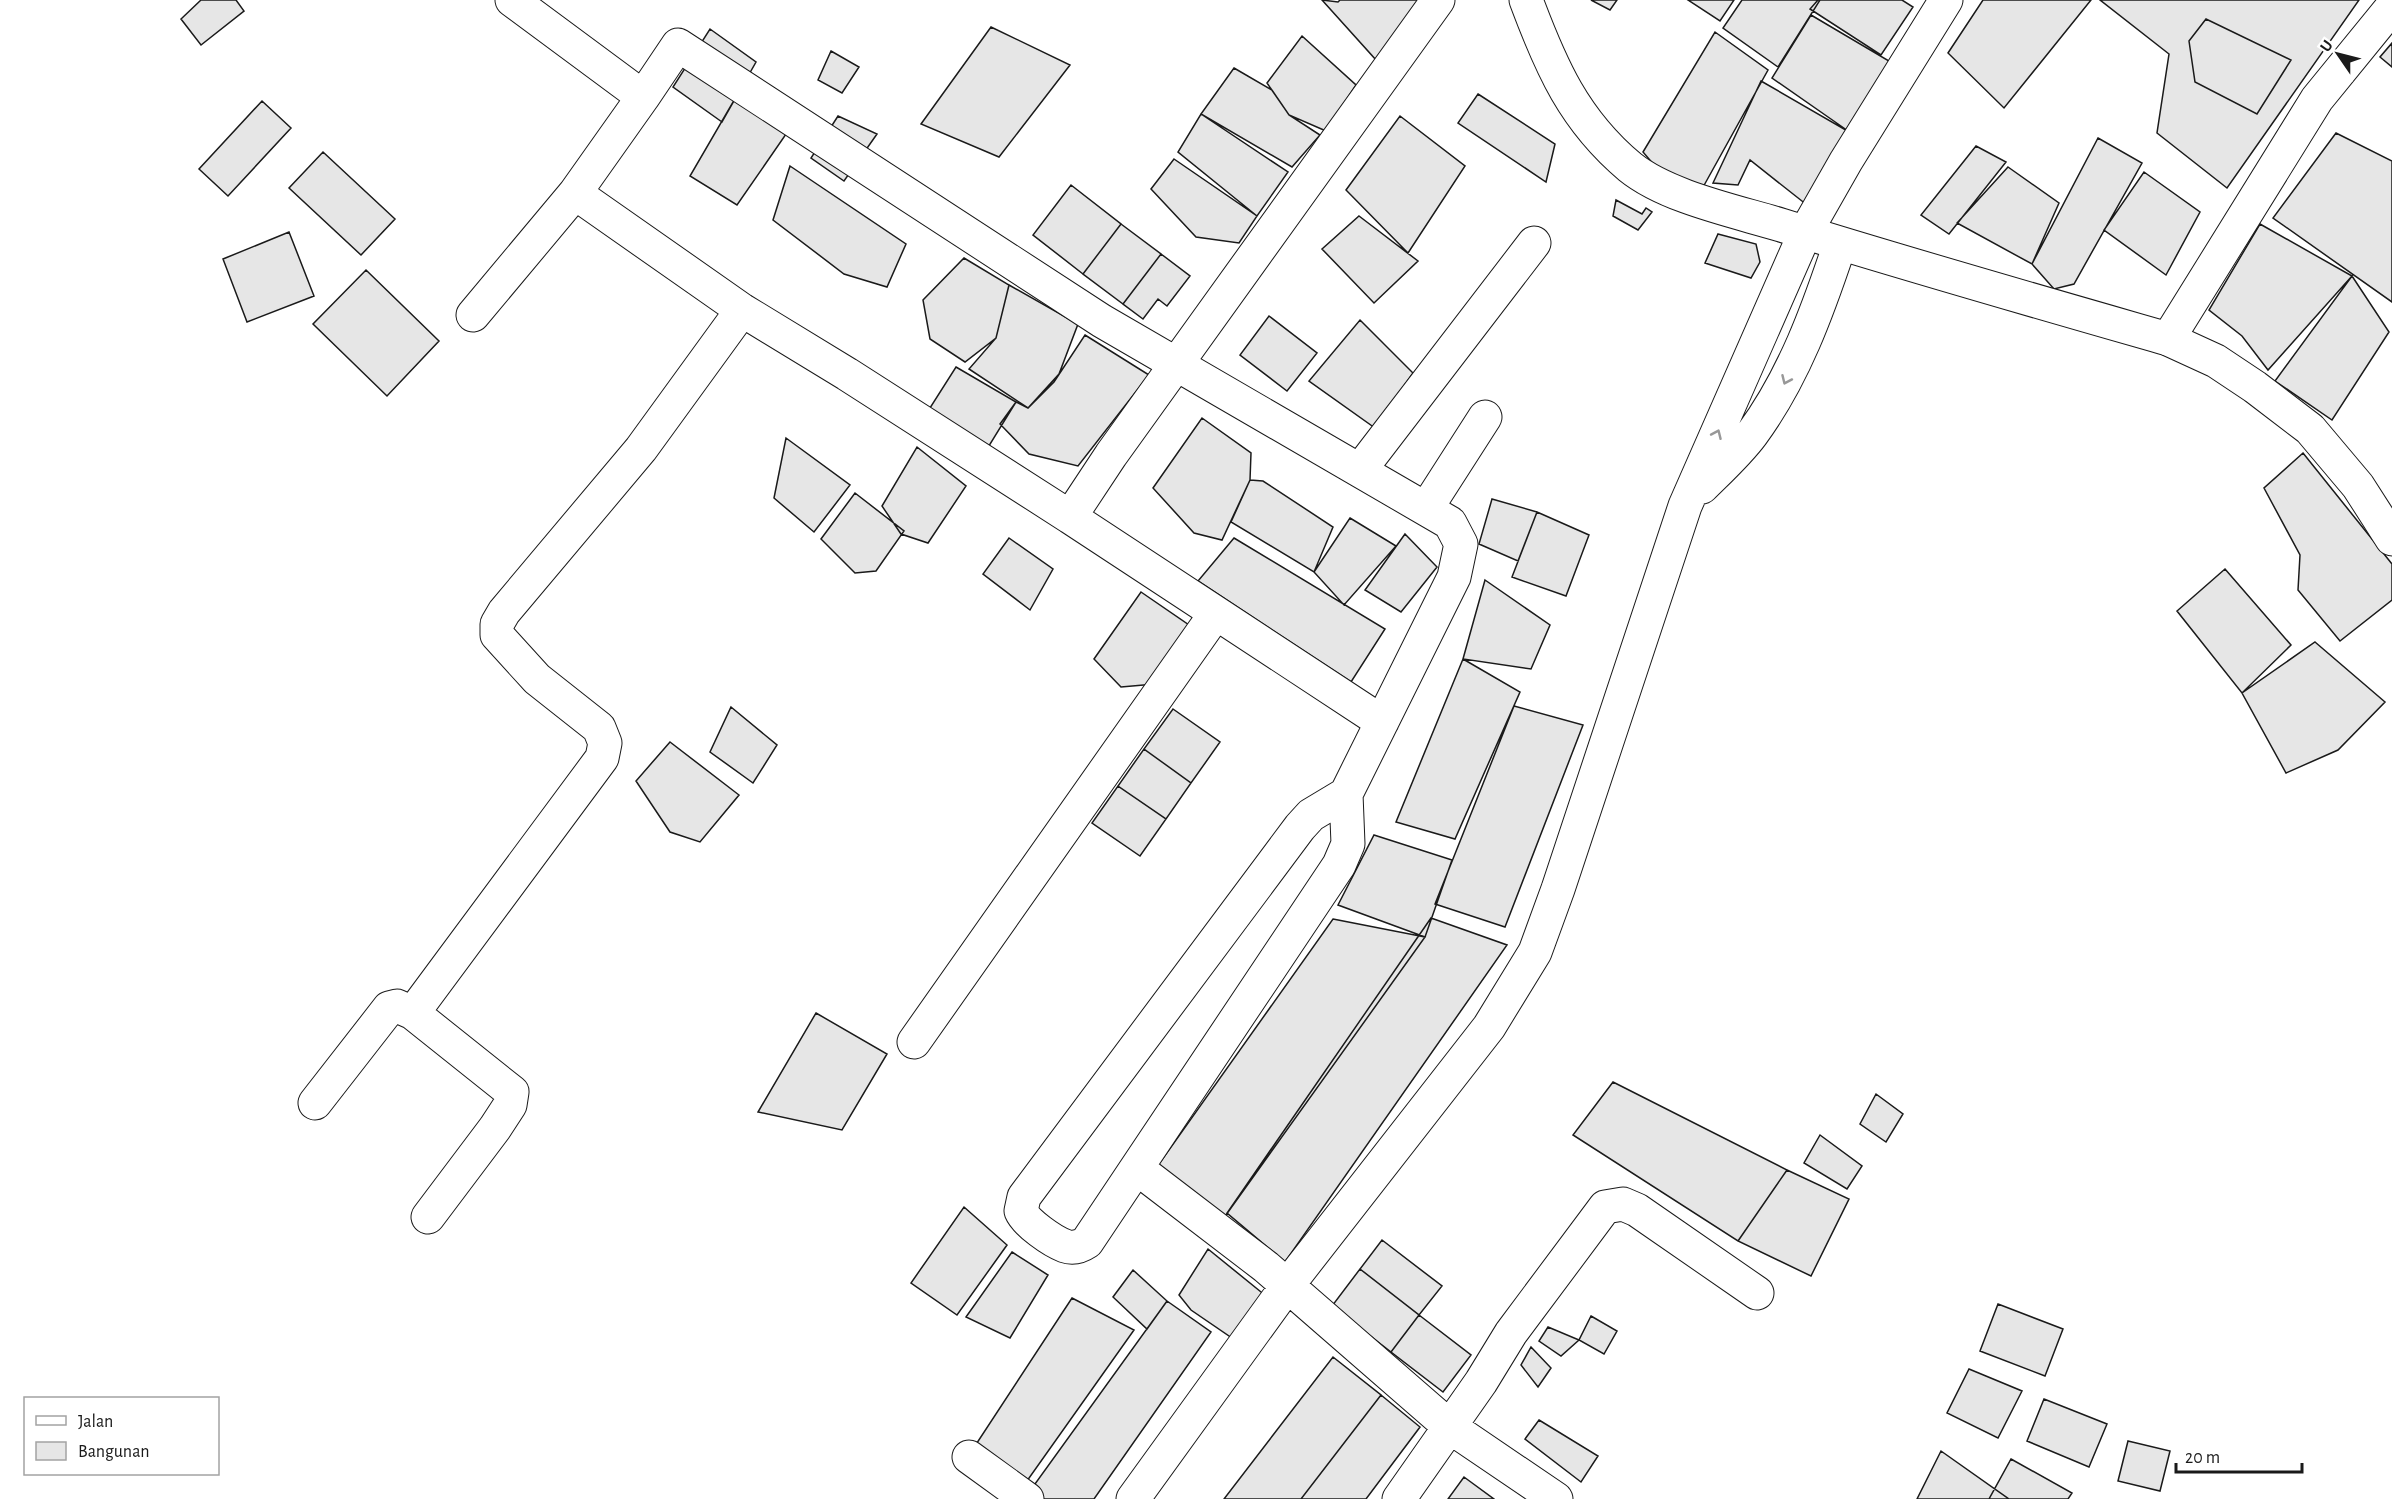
<svg xmlns="http://www.w3.org/2000/svg" width="2392" height="1499" font-family="'Alegreya Sans',sans-serif">
<style>
.building{fill:#e6e6e6;stroke:#1a1a1a;stroke-width:1.5}
.lines{fill:none;stroke-linecap:round;stroke-linejoin:round}
.minor-casing{stroke:#1a1a1a;stroke-width:35}
.tertiary-casing{stroke:#1a1a1a;stroke-width:35}
.minor{stroke:#fff;stroke-width:33}
.tertiary{stroke:#fff;stroke-width:33}
.oneway{stroke:#989898}
</style>
<rect width="100%" height="100%" fill="#fff"/>
<path class="building" d="M201 0H236L244 11 201 45 181 19Z
M1322 0 1338 2 1340 0H1426L1377 61Z
M1591 0H1617L1610 10Z
M1688 0H1734L1720 21Z
M1742 0H1820L1778 67 1723 28Z
M1818 0H1902L1913 7 1881 55 1810 9Z
M1983 0H2091L2004 108 1948 53Z
M2100 0H2359L2227 188 2157 133 2169 54Z
M1811 15 1889 61 1851 133 1772 78Z
M2206 19 2291 60 2257 114 2195 82 2189 41Z
M991 27 1070 65 999 157 921 124Z
M710 29 756 62 722 122 673 87Z
M1715 32 1768 70 1702 189 1667 180 1643 152Z
M1302 36 1356 85 1326 131 1289 115 1267 83Z
M2392 43V67L2380 57Z
M831 51 859 67 842 93 818 80Z
M1234 68 1272 90 1289 115 1320 135 1292 167 1201 114Z
M1761 81 1851 133 1807 205 1750 160 1738 185 1713 183Z
M740 90 793 124 737 205 690 176Z
M1478 94 1555 144 1546 182 1458 123Z
M262 101 291 128 228 196 199 169Z
M1201 114 1288 172 1257 216 1178 152Z
M838 116 877 134 844 181 811 158Z
M1400 116 1465 166 1408 253 1346 190Z
M2336 133 2392 161V302L2273 218Z
M2098 138 2142 163 2074 284 2054 289 2032 264Z
M1976 146 2006 162 1949 234 1921 215Z
M323 152 395 219 361 255 289 188Z
M1174 159 1257 216 1239 243 1196 237 1151 189Z
M790 166 906 244 887 287 844 274 773 220Z
M2008 167 2059 203 2032 264 1957 223Z
M2144 172 2200 212 2166 275 2104 230Z
M1071 185 1121 224 1083 274 1033 235Z
M1616 200 1642 214 1646 208 1652 212 1638 230 1613 216Z
M1359 216 1418 261 1374 303 1322 249Z
M1121 224 1161 254 1123 304 1083 274Z
M2260 224 2352 276 2268 370 2242 336 2209 310Z
M289 232 314 296 247 322 223 259Z
M1718 234 1756 244 1760 262 1751 278 1705 263Z
M1161 254 1190 276 1167 306 1158 299 1143 319 1123 304Z
M964 258 1009 285 996 338 965 362 930 339 923 300Z
M366 270 439 341 387 396 313 324Z
M2352 276 2389 332 2332 420 2275 381Z
M1009 285 1078 324 1059 374 1028 408 969 369 996 338Z
M1269 316 1317 353 1287 391 1240 355Z
M1360 320 1413 373 1375 428 1309 381Z
M1085 335 1149 375 1078 466 1029 454 1000 424 1016 402 1028 408 1054 382Z
M956 367 1016 402 984 454 928 411Z
M1202 418 1251 453 1250 480 1222 540 1194 533 1153 488Z
M786 438 850 485 814 532 774 498Z
M917 447 966 486 928 543 901 534 882 506Z
M2303 453 2392 564V600L2340 641 2298 590 2300 555 2264 488Z
M1250 480 1263 481 1333 527 1314 572 1231 522Z
M855 493 904 531 876 571 855 573 821 539Z
M1492 499 1537 512 1518 561 1479 544Z
M1537 512 1589 535 1566 596 1512 577Z
M1350 518 1396 546 1344 605 1314 572Z
M1405 534 1437 567 1401 612 1365 590Z
M1009 538 1053 569 1030 610 983 574Z
M1234 538 1385 629 1351 682 1198 581Z
M2225 569 2291 645 2242 693 2177 611Z
M1485 580 1550 625 1531 669 1463 659Z
M1141 592 1189 625 1155 684 1121 687 1094 659Z
M2315 642 2385 702 2338 750 2286 773 2242 693Z
M1463 659 1520 692 1455 839 1396 822Z
M1514 706 1583 725 1505 927 1435 904Z
M731 707 777 745 753 783 710 752Z
M1173 709 1220 742 1191 783 1144 749Z
M670 742 739 795 700 842 670 832 636 781Z
M1144 749 1191 783 1166 819 1118 786Z
M1118 786 1166 819 1140 856 1092 823Z
M1374 835 1452 860 1425 937 1338 905Z
M1431 918 1507 945 1285 1262 1227 1213Z
M1333 919 1425 937 1216 1229 1149 1178Z
M816 1013 887 1054 842 1130 758 1112Z
M1613 1082 1787 1170 1738 1241 1573 1135Z
M1876 1094 1903 1114 1886 1142 1860 1124Z
M1820 1135 1862 1166 1847 1189 1804 1163Z
M1787 1170 1849 1199 1811 1276 1738 1241Z
M964 1207 1007 1245 957 1315 911 1283Z
M1382 1240 1442 1286 1419 1315 1360 1269Z
M1208 1249 1266 1296 1232 1338 1191 1310 1179 1295Z
M1012 1252 1048 1275 1010 1338 966 1317Z
M1360 1269 1419 1315 1391 1352 1332 1306Z
M1133 1270 1167 1301 1147 1329 1113 1297Z
M1072 1298 1134 1330 1022 1488 969 1455Z
M1167 1301 1211 1332 1094 1499H1033L1027 1495Z
M1998 1304 2063 1329 2045 1376 1980 1351Z
M1419 1315 1471 1355 1443 1392 1391 1352Z
M1591 1316 1617 1331 1604 1354 1579 1340Z
M1548 1327 1579 1340 1561 1356 1539 1341Z
M1531 1347 1551 1368 1538 1387 1521 1365Z
M1333 1357 1381 1395 1301 1499H1224Z
M1969 1369 2022 1391 1998 1438 1947 1413Z
M1381 1395 1420 1427 1366 1499H1301Z
M2044 1399 2107 1424 2089 1467 2027 1441Z
M1539 1420 1598 1456 1581 1482 1525 1439Z
M2128 1441 2170 1451 2160 1491 2118 1481Z
M1941 1451 2009 1499H1917Z
M2011 1459 2072 1493 2068 1499H1989Z
M1464 1477 1494 1499H1448Z"/>
<g class="lines">
<g class="minor-casing">
<path id="minor" d="M512 0 643 97 575 193
M643 97 678 45 1102 321 1450 523 1461 544 1454 577 1346 794 1311 815 1300 827 1024 1197 1021 1211C1026 1223 1052 1241 1065 1246 1073 1249 1081 1246 1087 1242L1339 865 1348 844 1346 794
M473 315 575 193 742 310 847 374 1070 517 1111 455 1438 0
M2168 339 2317 99 2392 7
M1360 470 1534 243
M1702 487C1719 470 1738 453 1752 434 1794 377 1818 310 1840 244
M1426 509 1485 417
M1070 517 1382 722
M413 1013 512 1092 510 1105 495 1128 428 1217
M914 1042 1216 613
M315 1103 389 1008 397 1006 413 1013 602 758 605 743 599 728 537 679 497 635V624L504 612 641 449 742 310
M1138 1169 1266 1267 1450 1427 1556 1499
M969 1457 1027 1499
M1133 1499 1287 1286 1489 1027 1535 952 1558 889 1685 506 1805 233 1846 161 1946 0
M1399 1499 1481 1382 1511 1333 1605 1207 1623 1204 1637 1210 1757 1293"/>
</g>
<g class="tertiary-casing">
<path id="tertiary" d="M1526 0C1551 67 1574 120 1630 167 1667 197 1735 211 1781 225 1909 265 2039 302 2168 339L2216 361 2255 387 2310 429 2358 486 2392 539"/>
</g>
<use href="#minor" class="minor"/>
<use href="#tertiary" class="tertiary"/>
</g>
<defs><path id="oneway-chevron" d="M-2-3.5L2.5 0L-2 3.5" fill="none" stroke-width="1.6" stroke-linecap="round" stroke-linejoin="round" transform="scale(1.5)"/></defs>
<g class="oneway">
<use href="#oneway-chevron" transform="translate(1786 380) rotate(114)"/>
<use href="#oneway-chevron" transform="translate(1717 434) rotate(-66)"/>
</g>
<rect x="24" y="1397" width="195" height="78" fill="#ffffff" stroke="#a3a3a3" stroke-width="1.5"/>
<rect x="36" y="1416" width="30" height="9" fill="#ffffff" stroke="#a3a3a3" stroke-width="1.5"/>
<text x="78" y="1427" font-size="18" fill="#1a1a1a">Jalan</text>
<rect x="36" y="1442" width="30" height="18" fill="#e6e6e6" stroke="#a3a3a3" stroke-width="1.5"/>
<text x="78" y="1457" font-size="18" fill="#1a1a1a">Bangunan</text>
<g transform="translate(2338 54) rotate(305)" stroke="#ffffff" stroke-width="4.5" paint-order="stroke">
<path d="M0-4.5L10 22L0 15L-10 22Z" fill="#1a1a1a"/>
<text y="-9" font-size="16" font-weight="bold" text-anchor="middle" fill="#1a1a1a">U</text>
</g>
<path d="M2176 1463v9h126v-9" fill="none" stroke="#1a1a1a" stroke-width="3"/>
<text x="2185" y="1463" font-size="18" fill="#1a1a1a" stroke="#ffffff" stroke-width="4.5" paint-order="stroke">20 m</text>
</svg>
